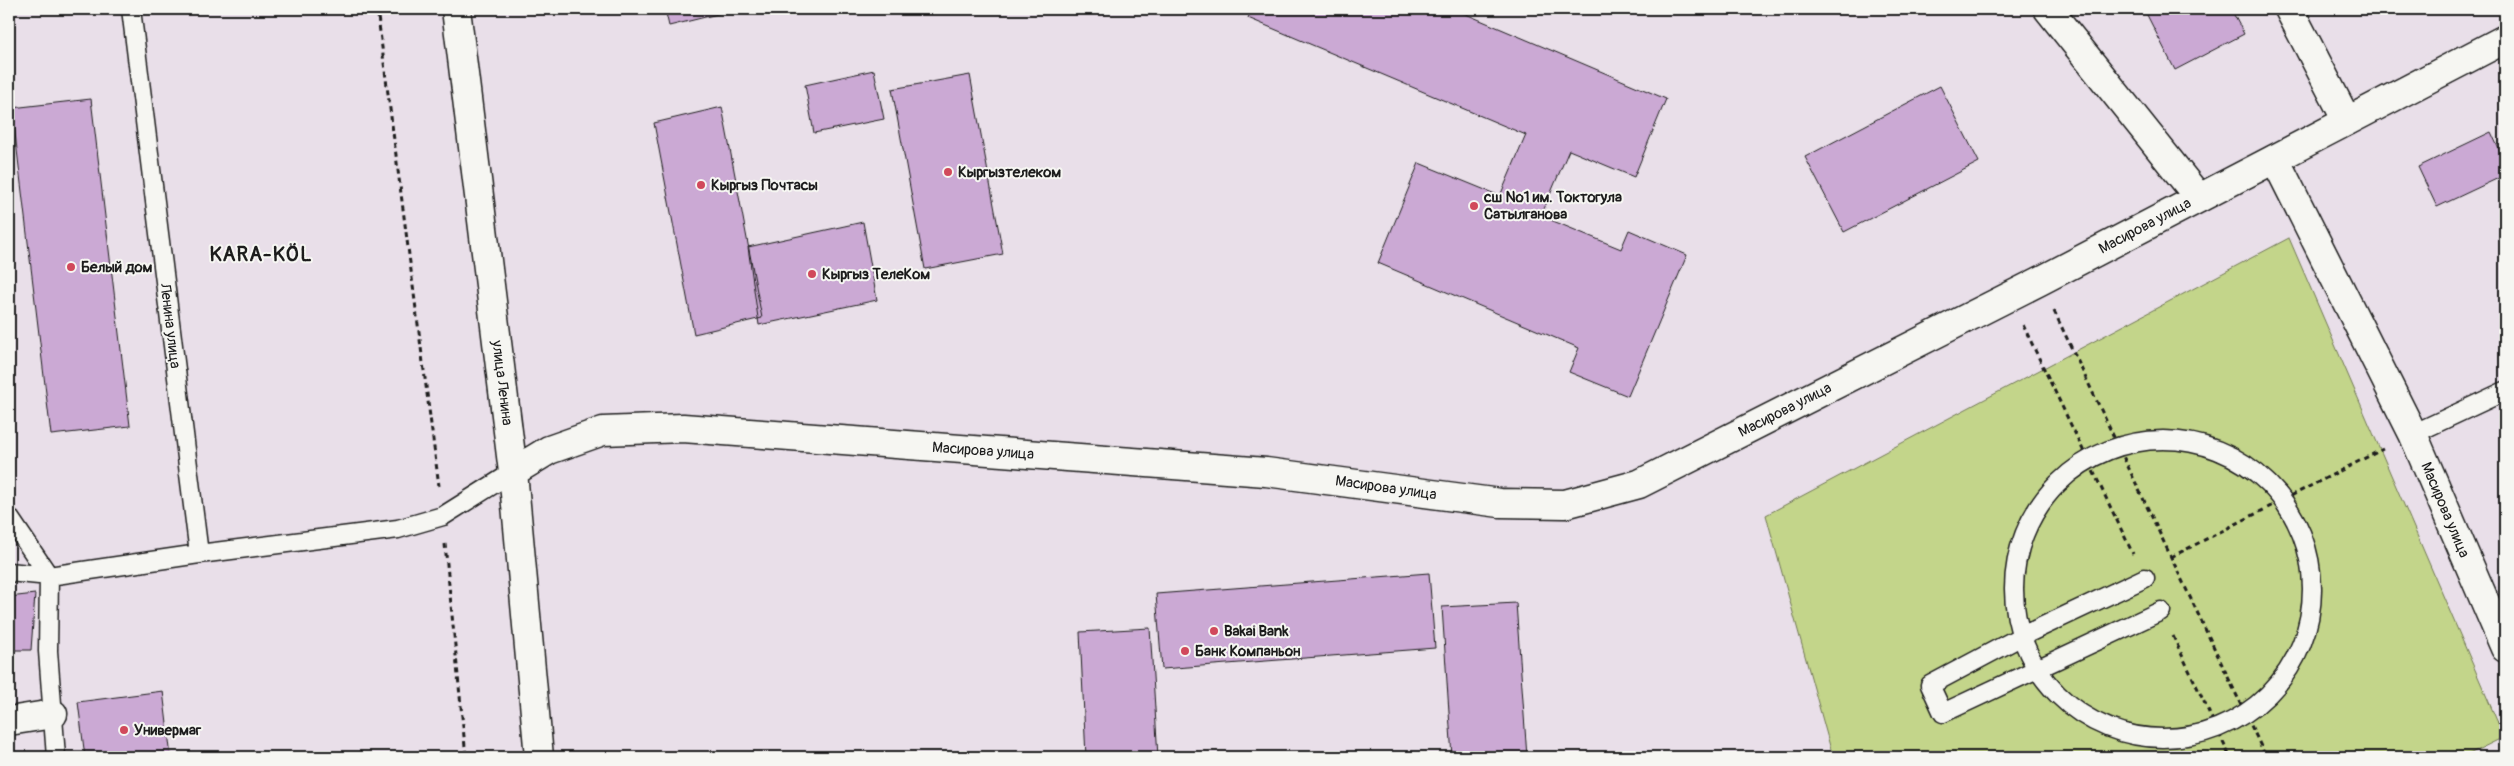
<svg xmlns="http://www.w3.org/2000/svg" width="2514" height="766" font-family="Pangolin,sans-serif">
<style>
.green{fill:#c3d58a;stroke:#707853}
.building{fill:#cba9d4;stroke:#1c1c1c}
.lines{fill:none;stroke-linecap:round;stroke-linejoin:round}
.lane-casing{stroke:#1c1c1c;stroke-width:21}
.street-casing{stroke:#1c1c1c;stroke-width:31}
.secondary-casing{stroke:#1c1c1c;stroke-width:31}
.path{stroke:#1c1c1c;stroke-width:3;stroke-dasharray:5 4;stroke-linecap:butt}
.lane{stroke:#f6f6f2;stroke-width:18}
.street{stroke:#f6f6f2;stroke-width:28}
.secondary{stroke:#f6f6f2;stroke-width:28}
.poi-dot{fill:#d1495b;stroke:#f6f6f2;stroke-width:2}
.labels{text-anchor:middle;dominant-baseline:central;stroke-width:4;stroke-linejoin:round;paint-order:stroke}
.poi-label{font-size:15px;font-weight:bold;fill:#1c1c1c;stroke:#f6f6f2;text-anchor:start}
.street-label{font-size:15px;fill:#1c1c1c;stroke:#f6f6f2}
.district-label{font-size:20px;font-weight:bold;letter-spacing:1px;fill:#1c1c1c;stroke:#f6f6f2}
</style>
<rect width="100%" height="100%" fill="#e9dfe9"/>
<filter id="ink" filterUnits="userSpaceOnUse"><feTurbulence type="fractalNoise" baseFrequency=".02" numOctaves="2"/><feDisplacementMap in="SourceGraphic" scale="10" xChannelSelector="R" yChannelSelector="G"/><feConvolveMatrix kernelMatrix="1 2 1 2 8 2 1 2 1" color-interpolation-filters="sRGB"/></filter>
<g filter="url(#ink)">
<path class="green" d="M2289 238 2504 737 2463 757H1833L1766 515Z"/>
<path class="building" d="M665 9H738L669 26Z
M1252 9H1454L1666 99 1634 177 1569 150 1541 216 1621 249 1629 230 1687 255 1628 396 1569 372 1579 348 1378 263 1419 163 1500 196 1526 135 1248 18Z
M2144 9H2231L2244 34 2175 70Z
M874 70 884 119 814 133 805 85Z
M970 75 1003 254 925 269 892 89Z
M1940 86 1979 162 1844 232 1805 157Z
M91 99 130 426 51 435 12 108Z
M722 107 762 318 694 334 654 123Z
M2491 132 2505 162V175L2437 207 2418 167Z
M863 222 877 300 759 325 748 247Z
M1429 573 1435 648 1162 669 1156 594Z
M35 594 31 650H9V597Z
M1516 603 1527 757H1452L1442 607Z
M1150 628 1158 757H1086L1080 632Z
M163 691 171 757H85L78 702Z"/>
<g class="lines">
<g class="lane-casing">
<path id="lane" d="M131 9 199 554
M2413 434 2505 391
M2014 589a149 149 0 1 1 298 0a149 149 0 1 1-298 0Z
M9 517 49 576 48 651 56 757
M9 572 49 576 199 554 398 529 443 516 513 472
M2145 578 2022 636 1930 685 1943 713 2161 611"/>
</g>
<g class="street-casing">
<path id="street" d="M2048 9 2199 198
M2289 9 2347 121
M2275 159 2413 434 2505 648
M9 721 53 714"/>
</g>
<g class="secondary-casing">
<path id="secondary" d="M456 9 513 472 539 757
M513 472 549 450 603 431 683 428 1266 472 1500 503 1565 504 1639 484 2040 281 2505 39"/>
</g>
<path class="path" d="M377 9 439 486
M2054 311 2266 757
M2023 325 2133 554
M445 544 466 757
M2171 557 2383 449
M2173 636 2230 757"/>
<use href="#lane" class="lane"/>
<use href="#street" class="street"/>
<use href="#secondary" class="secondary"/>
</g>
</g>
<g class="poi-dot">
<circle cx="948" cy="172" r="5"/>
<circle cx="701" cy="185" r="5"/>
<circle cx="1474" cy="206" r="5"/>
<circle cx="71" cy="267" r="5"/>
<circle cx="812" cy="274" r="5"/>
<circle cx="1214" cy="631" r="5"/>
<circle cx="1185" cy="651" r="5"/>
<circle cx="124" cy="730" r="5"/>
</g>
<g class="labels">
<g class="poi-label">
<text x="958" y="172">Кыргызтелеком</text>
<text x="711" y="185">Кыргыз Почтасы</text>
<text x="1484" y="197">сш №1 им. Токтогула<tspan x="1484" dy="17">Сатылганова</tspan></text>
<text x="81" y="267">Белый дом</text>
<text x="822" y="274">Кыргыз ТелеКом</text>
<text x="1224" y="631">Bakai Bank</text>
<text x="1195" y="651">Банк Компаньон</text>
<text x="134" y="730">Универмаг</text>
</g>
<g class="street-label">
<text transform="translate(2145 226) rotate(-28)">Масирова улица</text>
<text transform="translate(170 326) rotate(83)">Ленина улица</text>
<text transform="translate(502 383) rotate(83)">улица Ленина</text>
<text transform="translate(1785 410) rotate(-27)">Масирова улица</text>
<text transform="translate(983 451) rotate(4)">Масирова улица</text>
<text transform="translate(1386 488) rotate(8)">Масирова улица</text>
<text transform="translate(2445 510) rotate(67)">Масирова улица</text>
</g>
<g class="district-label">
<text x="261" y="254">KARA-KÖL</text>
</g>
</g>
<rect width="2514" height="766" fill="none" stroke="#f6f6f2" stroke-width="30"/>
<rect x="15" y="15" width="2484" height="736" fill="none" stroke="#1c1c1c" stroke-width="2" filter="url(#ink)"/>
</svg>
